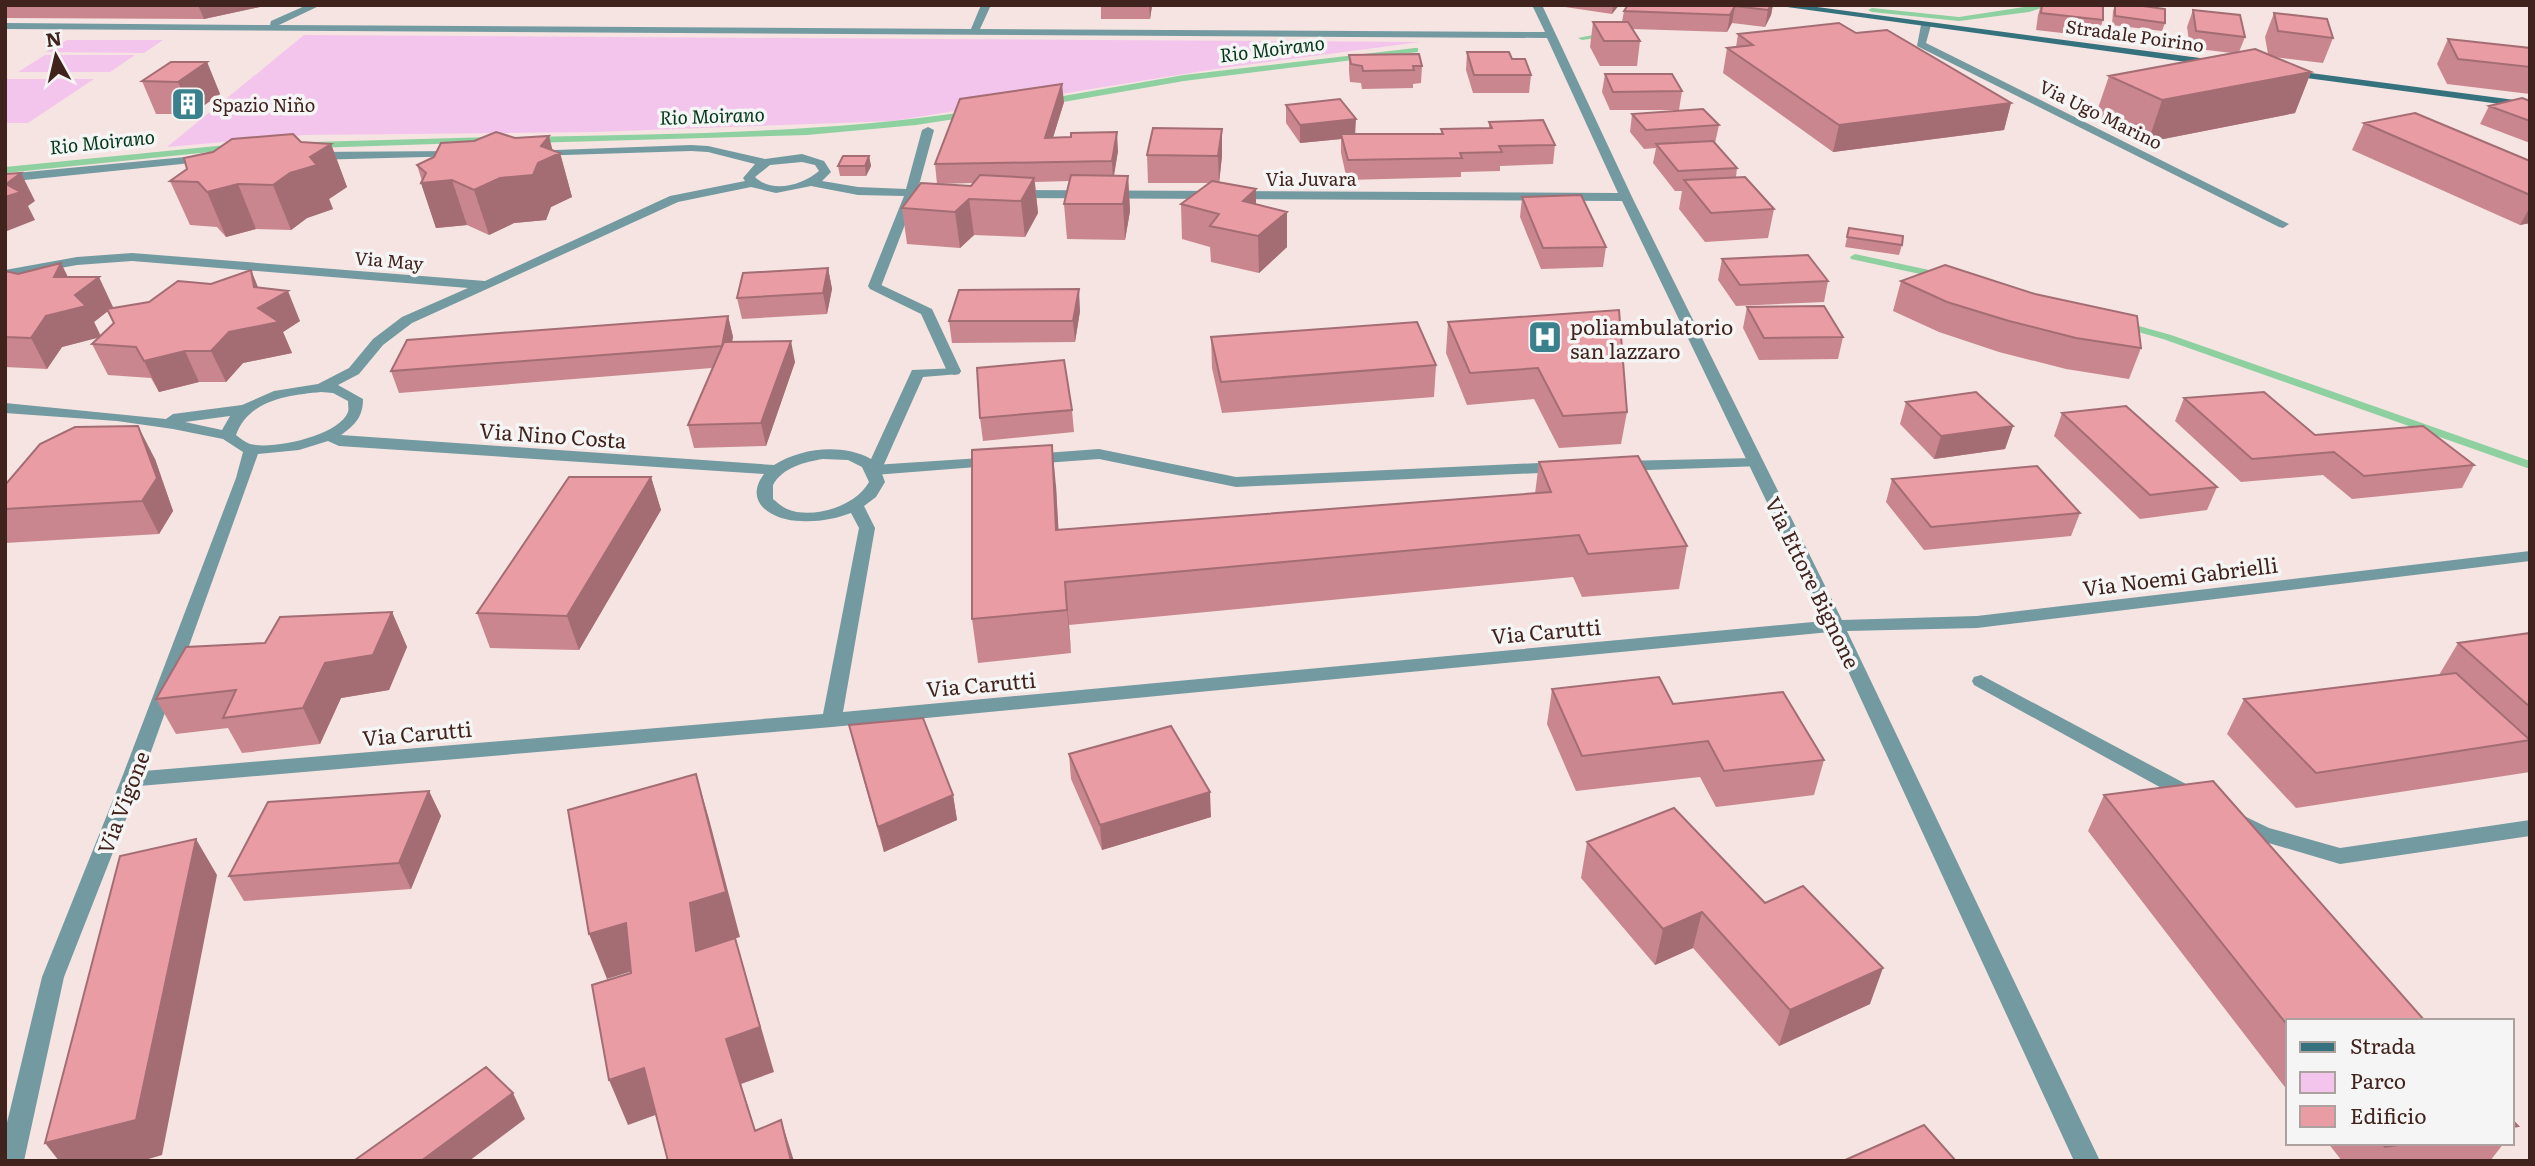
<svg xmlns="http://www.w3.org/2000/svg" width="2535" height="1166" font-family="Literata,serif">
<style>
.green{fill:#f4c5ec}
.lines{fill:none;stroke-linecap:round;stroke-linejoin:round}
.stream{fill:#8ed0a0;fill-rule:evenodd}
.pedestrian{fill:#7399a1;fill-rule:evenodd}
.minor{fill:#7399a1;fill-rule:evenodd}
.secondary{fill:#35727e;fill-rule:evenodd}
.wall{fill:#c9868e;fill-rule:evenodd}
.shaded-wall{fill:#a46d74}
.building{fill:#ea9ca5;stroke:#a46d74;stroke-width:2}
.labels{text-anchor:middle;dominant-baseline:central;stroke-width:7;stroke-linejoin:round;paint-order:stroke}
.far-street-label{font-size:18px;fill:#41231d;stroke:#f5f5f5}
.far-poi-label{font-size:18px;fill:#41231d;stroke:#f5f5f5;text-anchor:start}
.far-water-label{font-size:19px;font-style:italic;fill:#04381a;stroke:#f5f5f5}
.poi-label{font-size:21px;fill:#41231d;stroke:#f5f5f5;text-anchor:start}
.street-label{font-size:21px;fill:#41231d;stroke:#f5f5f5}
</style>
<rect width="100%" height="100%" fill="#f5e4e1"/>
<path class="green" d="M304 35 1420 42 1215 69 893 121 596 132 305 135 167 147Z
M67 40H163L144 53 46 52Z
M45 55H135L110 72H18Z
M5 79H94L28 123H5Z"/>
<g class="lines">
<path class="stream" d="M2037 5H2051L2029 12 1959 21 1872 12 1868 10 1872 8 1959 17Z
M1608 32H1611V36L1582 40 1578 38Z
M1415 48H1418V52L1184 81 1046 105 1042 102 1046 99 1184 75Z
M971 111 974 112V116L916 125 807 135 530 143 525 140 530 137C678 134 825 133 971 111Z
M493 137 496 138V142L313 148 308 145 313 142Z
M237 144 240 145V149L5 173V167Z
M1855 254 1943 273 1948 276 1943 279 1851 259 1850 257Z
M2121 321 2171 335 2530 461V469L2163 339 2117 326 2115 324Z"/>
<path class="pedestrian" d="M875 282 932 309 961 371 959 374 954 375 947 371 921 314 870 289 868 286Z
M1099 449 1236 477 1560 462 1568 467 1560 472 1236 487 1099 459 1031 464 1023 459 1031 454Z
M996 457 1002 459 1004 462 1002 465 874 475 866 470 874 465Z
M1756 458 1764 463 1762 466 1619 471 1611 466 1619 461Z
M1981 675 2201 792 2204 797 2201 802 2194 804 2187 802 1974 685 1972 681 1974 677Z
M2240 814 2269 828 2340 848 2530 820V836L2340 864 2255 839 2233 827 2230 822 2233 817Z"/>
<path class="minor" d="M307 5H321L279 25 971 29 981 5H991L980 29 1545 32 1532 5H1542L1632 197 1842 620 1977 616 2530 551V561L1977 628 1847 631 2100 1161H2074L1830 632 832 727 139 786 64 977 24 1161H5V1131L42 977 121 780 236 478 243 452 223 439 173 429 117 421 5 413V403L166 419 173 414 242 405 274 391 318 384 349 368 373 339 402 317 468 288 132 261 77 265 5 278V270L77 257 132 253 485 281 670 196 745 181 743 178 755 164 708 152 691 151 533 156 527 153 529 151 691 145 708 146 765 159 802 154 824 161 831 172 822 181 858 187 906 189 922 130 928 127 934 130 918 189H937L943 193 937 197 916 196 880 289 875 290 868 286 904 196 858 195 811 186 776 193 751 187 678 202 412 323 383 345 359 374 338 385 363 399C363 417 355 425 341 435L774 465C801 448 842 443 871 459L912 370 959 368 961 371 959 374 923 377 881 471 885 482 876 497 864 506 875 528 843 712 1824 621 1622 201 1014 198 1008 194 1014 190 1618 193 1547 38 5 29V23L270 25 271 21ZM802 162 815 165 819 171C803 185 772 194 755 177L770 165ZM321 392 333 393 348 401C348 405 349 409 348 412 339 436 272 450 250 444 245 442 240 438 236 435 248 400 289 395 321 392ZM230 416 222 430 185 422ZM328 441 339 446 764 474C742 503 774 521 801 521 818 522 835 519 851 513L859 528 823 714 144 771 258 454 299 450ZM823 459 848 460 862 467 869 482C856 506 813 520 787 509 782 507 777 502 773 499V485C783 467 805 462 823 459Z
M1926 22 1931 25 1926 43 2289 224 2283 228 2279 227 1917 46 1921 25Z
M459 151 463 152V156L312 160 306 156 312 152Z
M207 155 213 159 211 161 5 182V174Z"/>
<path class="secondary" d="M1773 5H1802L2215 60 2220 63 2215 66Z
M2288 70 2530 102V108L2284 75 2283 73Z"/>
</g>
<path class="wall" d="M5 5H269L204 19 5 18Z
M1060 5H1193L1152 6 1150 19H1101V7H1060Z
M1566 5H1619L1612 14 1565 7Z
M1628 5H1773L1771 15 1765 27 1732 23 1727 32 1633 29 1640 41 1637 66H1600L1590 47 1593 22H1622L1624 11Z
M2041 5H2103V20L2097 37 2036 30 2038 15Z
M2115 5H2136L2165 23 2162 31 2112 25 2113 11Z
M2193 10 2245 37 2239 52 2268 54 2265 37 2274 13 2333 38 2323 63 2274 57 2311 72 2295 113 2148 142 2095 117 2109 76 2232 53 2190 48 2187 27Z
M1738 34 2011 103 2004 130 1833 152 1723 73 1727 48 1736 47Z
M2448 39 2530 48V94L2447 84 2437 64Z
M1467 52 1512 59 1531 75 1529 93H1473L1466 70Z
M1349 55 1422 66 1421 83 1413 84V88L1362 89 1361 83 1350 82 1349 72Z
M207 62 220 94 192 114H156L142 81Z
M1605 74 1682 91 1679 110H1610L1602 92Z
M2530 101V143L2480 124 2489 106Z
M1064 102 1053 137 1118 151 1114 176H1128L1130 211 1125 240 1067 239 1064 204 1070 181 1035 182 1038 213 1025 237 974 235 960 248 907 244 902 208 971 186 973 183 937 184 935 164Z
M1286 105 1355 134H1441V129L1489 128V122L1555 145 1553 164 1500 166V171L1461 172V177L1347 180 1341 153V139L1300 143 1286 123Z
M1632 114 1719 125 1715 143 1737 168 1736 177 1774 209 1768 238 1705 242 1679 209 1682 191H1675L1653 163 1656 148 1644 149 1630 132Z
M2364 123 2530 161V223L2520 225 2352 150Z
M515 138 560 153 572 197 551 207 546 220 514 223 489 235 467 225 436 228 421 183 422 181 417 165 474 141Z
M301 142 331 144 347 187 329 199 333 209 307 218 291 230 256 229 226 237 217 227 190 225 170 181Z
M1147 155 1222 156 1219 182 1256 189V204L1287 212V247L1259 273 1211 262 1210 247 1182 239 1181 204 1209 183H1148Z
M869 156 871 166 866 176H840L838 166Z
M1522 197 1606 247 1603 267 1541 269 1520 217Z
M1849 228 1902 245 1899 255 1845 247Z
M1722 259 1828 281 1824 302 1736 306 1718 280Z
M828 268 832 289 827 314 742 319 737 298Z
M251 270 258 287 300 321 283 332 292 353 243 363 226 382H199L159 392 151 378 108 375 92 344 99 337 62 347 47 369 5 367V271L18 274 68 277 113 307 111 308 149 302 211 284ZM108 311 114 323 101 336 94 322Z
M1901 281 2141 348 2129 379 2066 369 1999 352 1939 332 1893 311Z
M1747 307 1843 337 1838 359 1759 360 1743 328Z
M1080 311 1075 342 952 343 949 321Z
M728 316 733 337 732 342 795 362 766 446 694 448 688 425 712 368 399 393 391 371Z
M1448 322 1627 412 1621 444 1559 448 1534 399 1467 405 1446 353Z
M1211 337 1436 365 1434 397 1222 413 1212 368Z
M2184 398 2315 435 2474 465 2462 488 2352 499 2323 475 2241 482 2175 421Z
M1906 402 2013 426 2005 449 1934 459 1900 424Z
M1072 410 1074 432 983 441 980 418Z
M2062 413 2217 487 2207 510 2140 519 2054 436Z
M155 459 173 511 159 534 5 543V485Z
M1539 462 1687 546 1679 589 1582 597 1573 577 1069 625 1071 653 978 663 972 619 1056 486 1058 530 1535 494Z
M651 477 661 510 579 650 490 648 477 613Z
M1892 479 2080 513 2071 536 1924 550 1886 502Z
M392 612 407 647 389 690 341 698 320 744 242 753 228 728 176 734 156 699 265 643Z
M2530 633V772L2296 808 2227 734 2244 699 2439 675 2458 643Z
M1552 689 1673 704 1824 760 1814 795 1716 807 1700 777 1576 791 1547 724Z
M849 725 953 795 957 820 884 852 855 750Z
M1069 754 1211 817 1102 850 1071 779Z
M429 791 441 816 411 889 244 901 229 876Z
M2104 795 2288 1021V1091L2088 831Z
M1587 842 1765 903 1870 1004 1779 1046 1693 948 1655 965 1581 878Z
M2328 1143H2504L2490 1161H2342Z"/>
<path class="shaded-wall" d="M198 5H269L204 19Z
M1149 5 1152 6 1150 19Z
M1613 5H1619L1612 14Z
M1771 5H1773L1771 15 1765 27 1768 10Z
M1735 6 1732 23 1727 32 1730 15Z
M207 62 220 94 192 114 178 82Z
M2311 72 2295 113 2148 142 2162 100Z
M1062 84 1064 102 1047 157 1045 138Z
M2011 103 2004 130 1833 152 1839 125Z
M1356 119 1355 137 1341 134V139L1300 143V125Z
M1222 129V156L1219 184 1218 156Z
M1117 132 1118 151 1113 180 1112 161Z
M549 136 554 156 560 153 572 197 551 207 546 220 514 223 489 235 474 190 500 178 541 146Z
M331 144 347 187 329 199 333 209 307 218 291 230 273 185 310 157Z
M869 156 871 166 866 176 865 166Z
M21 173 35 201 28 206 35 220 7 231 5 232 6 184Z
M1128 176 1130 211 1125 240 1123 204Z
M1034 178 1038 213 1025 237 1021 201Z
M452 180 467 225 436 228 421 183Z
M238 184 256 229 226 237 207 192Z
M1256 189V224L1243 201Z
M969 199 974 235 960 248 955 212Z
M2530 207V223L2520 225Z
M1287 212V247L1259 273 1258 236Z
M61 263 76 293 99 277 113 307 94 322 101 337 62 347 47 369 31 338 54 277Z
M828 268 832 289 827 314 823 293Z
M251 270 263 300 288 291 300 321 283 332 292 353 243 363 226 382 211 351 229 332 258 308Z
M1079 289 1080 311 1075 342 1073 321Z
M728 316 733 337 727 367 722 346Z
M791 341 795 362 766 446 761 423Z
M185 351 199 382 159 392 144 361Z
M138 426 155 459 173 511 159 534 142 501Z
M2013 426 2005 449 1934 459 1941 436Z
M1052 445 1056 486 1061 572 1056 530Z
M651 477 661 510 579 650 567 616Z
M1065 582 1069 625 1071 653 1067 610Z
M392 612 407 647 389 690 341 698 320 744 303 708 325 663Z
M696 774 709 819 740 937 696 951 690 903Z
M429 791 441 816 411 889 399 863Z
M1210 792 1211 817 1102 850 1100 825Z
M953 795 957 820 884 852 878 827Z
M196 839 217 875 162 1155 142 1161H59L45 1143Z
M1702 912 1693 948 1655 965 1663 929Z
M626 923 642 968 607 979 589 934Z
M735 938 774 1072 741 1084 765 1161 726 1039Z
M1883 968 1870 1004 1779 1046 1790 1010Z
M644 1068 661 1113 628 1125 609 1080Z
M513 1093 525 1119 469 1161H421Z
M781 1120 794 1161H791Z"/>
<path class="building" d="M1628 5H1771L1768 10 1735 6 1730 15 1624 11Z
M2042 5H2103V20L2041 13Z
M2115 5H2136L2165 9V23L2115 16Z
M2193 10 2240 15 2245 37 2196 31Z
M2274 13 2327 19 2333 38 2278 31Z
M1593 22H1628L1640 41H1604Z
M1839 23 1856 33 1887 30 2011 103 1839 125 1727 48 1753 45 1738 34Z
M2448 39 2530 48V67L2458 59Z
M2255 49 2311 72 2162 100 2109 76Z
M1467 52H1509L1512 59H1525L1531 75H1474Z
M1419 54 1422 66H1413L1414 70 1363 71 1362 66 1351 64 1349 55Z
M171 62H207L178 82 142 81Z
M1605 74H1672L1682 91 1613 92Z
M1062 84 1045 138 1071 137V133L1117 132 1112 161 935 164 960 99Z
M2522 98 2530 101V121L2489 106Z
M1340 99 1356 119 1300 125 1286 105Z
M1703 109 1719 125 1646 130 1632 114Z
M2415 113 2530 161V195L2364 123Z
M1543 120 1555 145 1499 146 1502 152 1460 153 1462 158 1348 160 1341 134H1443L1441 129 1492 128 1489 122Z
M1153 128 1222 129 1218 156 1147 155Z
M496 132 515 138 549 136 541 146 560 153 538 163 533 175 500 178 474 190 452 180 421 183 426 173 417 165 434 157 441 143 474 141Z
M293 134 301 142 331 144 310 157 317 165 290 173 273 185 238 184 207 192 198 182 170 181 187 169 184 158 213 152 232 139Z
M1713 141 1737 168 1678 171 1656 144Z
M843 156H869L865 166H838Z
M21 173 6 184 21 192 5 197V174Z
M980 175 1034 178 1021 201 969 199 955 212 902 208 921 183 971 186Z
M1071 175 1128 176 1123 204H1064Z
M1745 177 1774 209 1711 213 1684 180Z
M1212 181 1256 189 1243 201 1287 212 1258 236 1210 226 1219 214 1181 204Z
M1581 195 1606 247 1543 248 1522 197Z
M1849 228 1903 236 1902 245 1847 237Z
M1808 255 1828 281 1740 285 1722 259Z
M61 263 54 277H99L75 295 86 306 46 316 31 338 5 337V271L18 274Z
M1945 265 2035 294 2137 316 2141 348 2076 338 2009 321 1947 302 1901 281Z
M828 268 823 293 737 298 743 273Z
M251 270 254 287 288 291 258 308 279 322 229 332 211 351H185L144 361 136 347 92 344 114 323 107 309 149 302 178 281 211 284Z
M1079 289 1073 321H949L959 290Z
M1824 306 1843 337 1764 338 1747 307Z
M1619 310 1627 412 1563 416 1538 368 1470 373 1448 322Z
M728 316 722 346 391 371 407 340Z
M1417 322 1436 365 1221 382 1211 337Z
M791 341 761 423 688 425 724 342Z
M1064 360 1072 410 980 418 977 368Z
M1976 392 2013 426 1941 436 1906 402Z
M2264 392 2315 435 2423 426 2474 465 2364 476 2334 452 2252 459 2184 398Z
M2126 406 2217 487 2150 495 2062 413Z
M138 426 157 478 142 501 5 509V485L40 444 75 427Z
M1052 445 1056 530 1551 492 1539 462 1638 456 1687 546 1588 554 1579 535 1065 582 1067 610 972 619V450Z
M2037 466 2080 513 1931 527 1892 479Z
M569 477H651L567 616 477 613Z
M392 612 373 655 325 663 303 708 223 718 236 690 156 699 186 647 265 643 280 617Z
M2530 633V707L2458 643Z
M2456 673 2530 740 2316 773 2244 699Z
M1659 677 1673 704 1783 692 1824 760 1724 771 1708 741 1582 756 1552 689Z
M923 718 953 795 878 827 849 725Z
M1171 726 1210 792 1100 825 1069 754Z
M696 774 726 892 690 903 696 951 735 938 760 1027 726 1039 755 1131 781 1120 791 1161H668L644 1068 609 1080 592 985 631 973 626 923 589 934 568 810Z
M2213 781 2425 1021H2288V1026L2104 795Z
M429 791 399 863 229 876 268 802Z
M1674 808 1765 903 1803 886 1883 968 1790 1010 1702 912 1663 929 1587 842Z
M196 839 136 1120 45 1143 120 856Z
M486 1067 513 1093 421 1161 355 1160Z
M2512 1120 2518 1126 2512 1127Z
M1924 1125 1956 1161H1843Z
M2382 1143H2411L2385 1147Z"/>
<defs>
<g id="building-square" transform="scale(1.75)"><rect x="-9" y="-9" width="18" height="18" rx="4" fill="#3b808d" stroke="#f5f5f5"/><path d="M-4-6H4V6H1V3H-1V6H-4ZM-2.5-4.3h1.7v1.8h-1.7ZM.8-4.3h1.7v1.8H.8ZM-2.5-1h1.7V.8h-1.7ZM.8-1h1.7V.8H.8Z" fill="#fff"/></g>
<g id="hospital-square" transform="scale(1.75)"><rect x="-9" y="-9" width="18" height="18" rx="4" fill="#3b808d" stroke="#f5f5f5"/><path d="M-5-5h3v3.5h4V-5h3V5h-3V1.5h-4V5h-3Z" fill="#fff"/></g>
</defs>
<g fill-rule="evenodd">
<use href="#building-square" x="188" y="104"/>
<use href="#hospital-square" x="1545" y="337"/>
</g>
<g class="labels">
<g class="far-street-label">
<text transform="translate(2135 35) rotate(8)">Stradale Poirino</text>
<text transform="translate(2101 114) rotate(26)">Via Ugo Marino</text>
<text x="1311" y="178">Via Juvara</text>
<text transform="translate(389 260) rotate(5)">Via May</text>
</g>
<g class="far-poi-label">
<text x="212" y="104">Spazio Niño</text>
</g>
<g class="far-water-label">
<text transform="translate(1272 48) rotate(-7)">Rio Moirano</text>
<text transform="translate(712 115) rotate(-2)">Rio Moirano</text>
<text transform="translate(102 141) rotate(-6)">Rio Moirano</text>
</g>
<g class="poi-label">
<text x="1570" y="325">poliambulatorio<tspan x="1570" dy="24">san lazzaro</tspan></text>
</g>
<g class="street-label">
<text transform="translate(553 434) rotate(4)">Via Nino Costa</text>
<text transform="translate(2180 575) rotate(-7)">Via Noemi Gabrielli</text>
<text transform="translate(1814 582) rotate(64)">Via Ettore Bignone</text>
<text transform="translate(1546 630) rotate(-5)">Via Carutti</text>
<text transform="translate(981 683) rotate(-5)">Via Carutti</text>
<text transform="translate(417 732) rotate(-5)">Via Carutti</text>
<text transform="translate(122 802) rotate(-69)">Via Vigone</text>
</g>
</g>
<rect width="2535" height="1166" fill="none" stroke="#41231d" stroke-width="14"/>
<rect x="2286" y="1019" width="228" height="126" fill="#f5f5f5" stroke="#ada19f" stroke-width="2"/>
<rect x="2300" y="1042" width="35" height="10" fill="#35727e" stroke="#ada19f" stroke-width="2"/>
<text x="2350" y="1054" font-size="21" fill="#41231d">Strada</text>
<rect x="2300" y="1072" width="35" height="21" fill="#f4c5ec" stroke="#ada19f" stroke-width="2"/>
<text x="2350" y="1089" font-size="21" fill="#41231d">Parco</text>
<rect x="2300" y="1106" width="35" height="21" fill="#ea9ca5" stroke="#ada19f" stroke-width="2"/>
<text x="2350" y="1124" font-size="21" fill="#41231d">Edificio</text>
<g transform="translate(56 56) rotate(352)" stroke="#f5f5f5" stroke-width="5" paint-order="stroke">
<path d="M0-5L12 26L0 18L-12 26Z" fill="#41231d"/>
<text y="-10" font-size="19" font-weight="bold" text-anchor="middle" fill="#41231d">N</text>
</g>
</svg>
